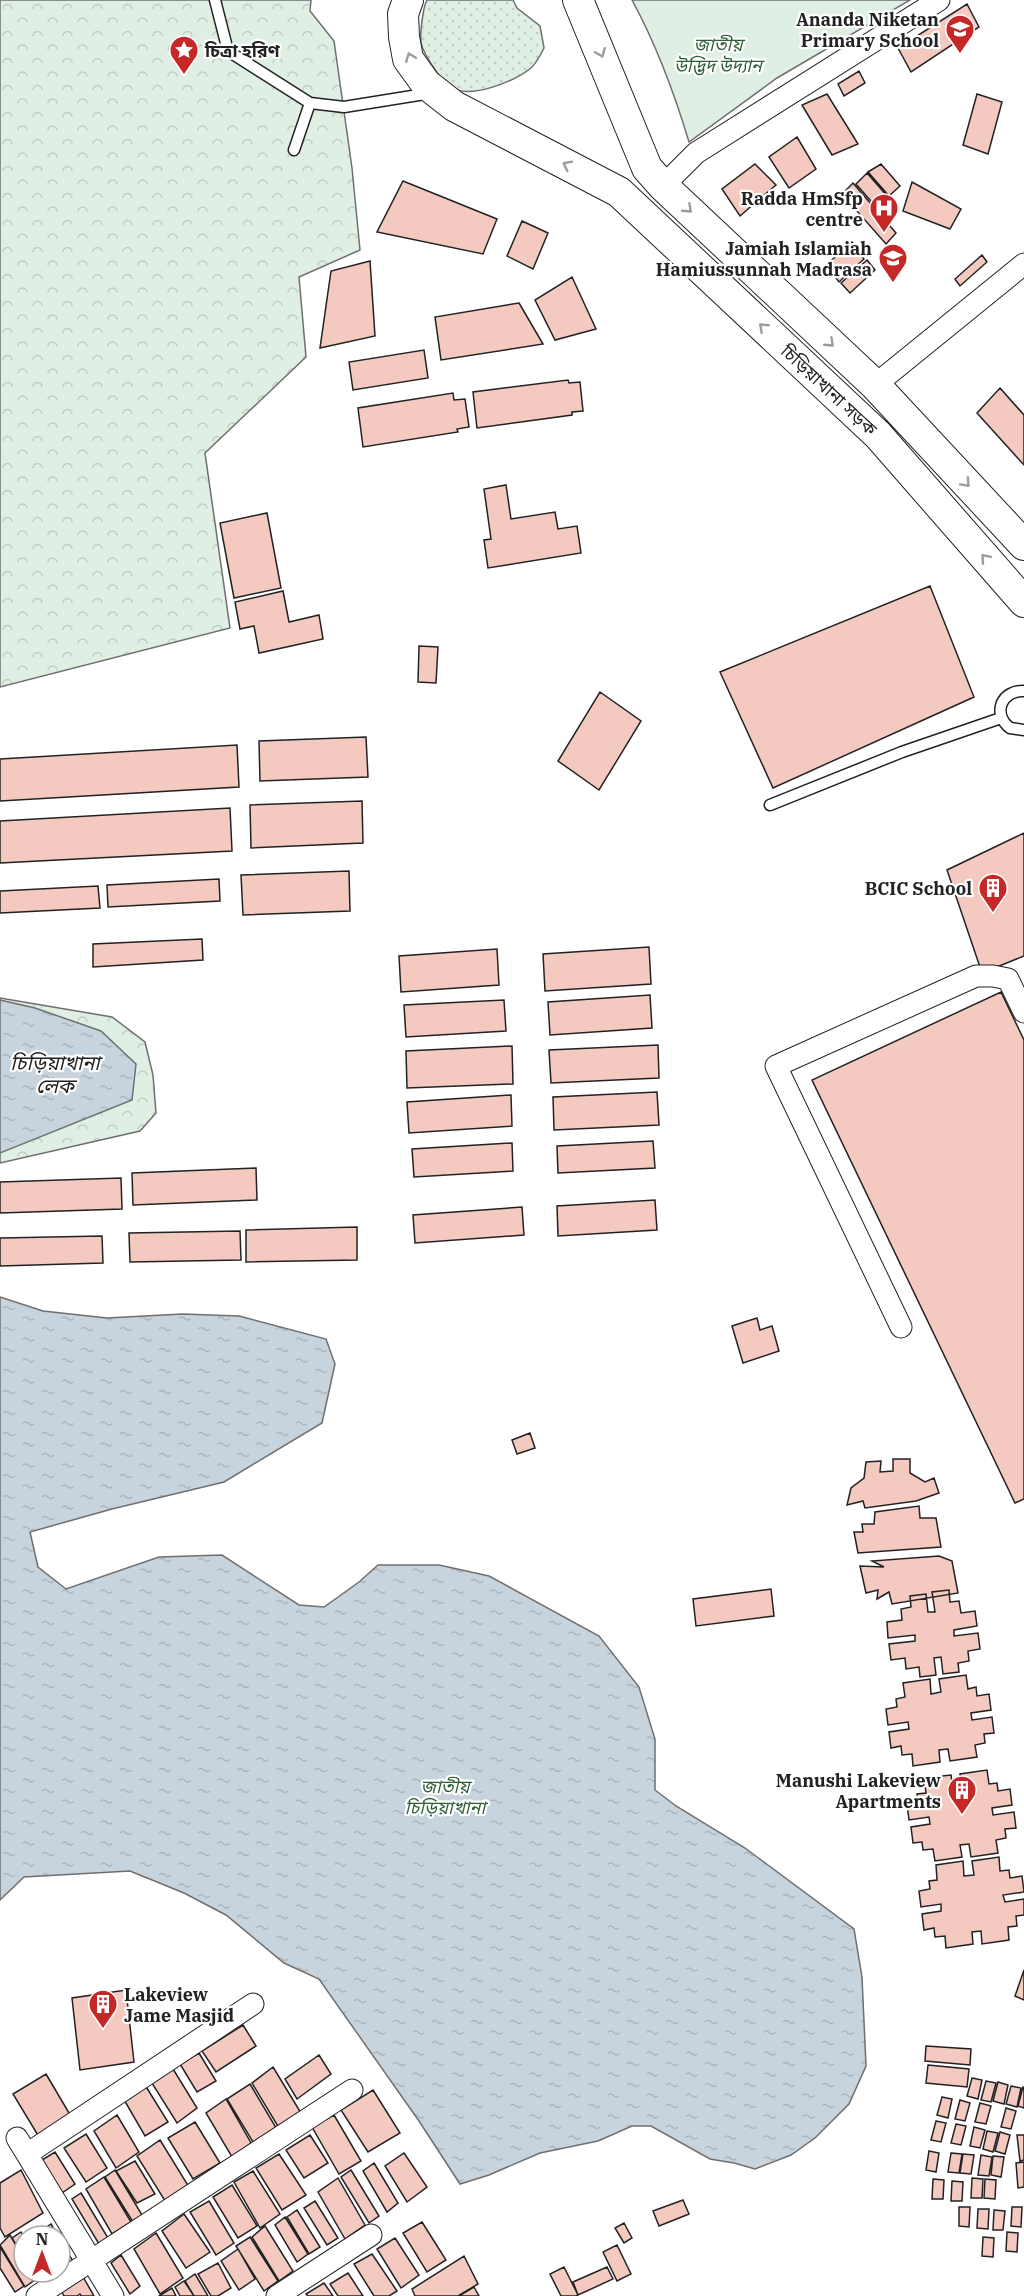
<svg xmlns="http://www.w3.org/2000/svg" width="1024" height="2296" font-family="'IBM Plex Serif','Noto Sans Bengali',serif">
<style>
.grass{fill:url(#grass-dots);stroke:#6f6f6f;stroke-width:1.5}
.forest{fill:url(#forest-crowns);stroke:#6f6f6f;stroke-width:1.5}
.garden{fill:#e0efe3;stroke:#6f6f6f;stroke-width:1.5}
.water{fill:url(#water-ripples);stroke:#6f6f6f;stroke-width:1.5}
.building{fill:#f3c9c0;stroke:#222;stroke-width:1.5}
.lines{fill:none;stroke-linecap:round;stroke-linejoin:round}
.lane-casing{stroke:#222;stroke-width:13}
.street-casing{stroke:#222;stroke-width:23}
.secondary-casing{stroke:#222;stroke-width:32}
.lane{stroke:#fff;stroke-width:10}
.street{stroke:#fff;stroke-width:21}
.secondary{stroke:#fff;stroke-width:30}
.oneway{stroke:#9c9c9c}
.labels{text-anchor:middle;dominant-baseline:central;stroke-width:4.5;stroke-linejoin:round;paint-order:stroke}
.poi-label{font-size:18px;font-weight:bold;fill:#222;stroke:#fff;text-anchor:end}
.park-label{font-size:18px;font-style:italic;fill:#2f5e38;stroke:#fff}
.street-label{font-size:18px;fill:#222;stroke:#fff}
.water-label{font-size:20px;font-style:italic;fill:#222;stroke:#fff}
</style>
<defs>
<pattern id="grass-dots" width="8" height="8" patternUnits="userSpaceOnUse" patternTransform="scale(1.5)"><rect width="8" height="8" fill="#e0efe3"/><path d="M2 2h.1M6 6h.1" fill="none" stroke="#c0cdc2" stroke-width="1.8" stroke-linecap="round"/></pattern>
<pattern id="forest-crowns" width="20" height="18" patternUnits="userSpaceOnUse" patternTransform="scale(1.5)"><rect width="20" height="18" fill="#e0efe3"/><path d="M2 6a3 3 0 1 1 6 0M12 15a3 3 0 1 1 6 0" fill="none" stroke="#c0cdc2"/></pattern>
<pattern id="water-ripples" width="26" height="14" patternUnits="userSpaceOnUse" patternTransform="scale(1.5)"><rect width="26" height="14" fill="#c7d3dd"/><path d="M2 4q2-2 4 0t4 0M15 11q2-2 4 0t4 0" fill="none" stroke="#abb5bd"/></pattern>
</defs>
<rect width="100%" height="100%" fill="#fff"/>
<path class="grass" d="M427 0H513L517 8 540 26 544 48C541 54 537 62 532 67 517 81 469 100 450 87 442 82 421 51 421 41 420 33 423 7 427 0Z"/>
<path class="forest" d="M0 0H311L310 11 334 41 352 168 360 250 299 277 306 357 205 453 230 628 0 687Z
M0 998 112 1017 145 1042 153 1075 156 1113 140 1131 0 1163Z"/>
<path class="garden" d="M632 0H910L777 78 689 142C674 92 657 46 632 0Z"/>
<path class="water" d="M0 1000 35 1008 101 1031 136 1064 132 1100 0 1153Z
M0 1297 43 1311 107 1318 182 1314 239 1316 326 1339 335 1364 322 1423 224 1482 112 1509 30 1532 38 1567 66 1589 159 1557 222 1555 299 1605 324 1607 359 1582 378 1565H439L489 1576 599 1636 639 1687 655 1739V1790L676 1806 745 1848 854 1929 862 1977 866 2066 849 2104 815 2138 791 2155 755 2169 734 2163 710 2159 651 2126H632L598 2141 540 2153 489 2175 460 2184 419 2121 319 1979 284 1963 226 1915 184 1893 130 1871 24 1877 0 1900Z"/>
<path class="building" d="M967 4 979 27 911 72 898 48Z
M859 71 865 83 844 96 838 84Z
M827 94 858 144 832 155 802 105Z
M977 94 1002 102 988 154 963 145Z
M797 137 816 169 789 188 769 157Z
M755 164 776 185 740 216 722 189Z
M881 164 900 186 889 196 868 172Z
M867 173 888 197 877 208 856 184Z
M403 181 497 219 483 254 377 232Z
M912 182 961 209 950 229 903 211Z
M853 183 896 233 886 244 842 194Z
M522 221 548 233 533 269 507 256Z
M852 242 864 259 839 282 826 265Z
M982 255 987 262 960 286 955 279Z
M867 260 875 270 850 293 841 283Z
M370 261 375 336 320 348 331 271Z
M572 277 596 329 555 340 535 300Z
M519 303 543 344 441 360 435 317Z
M424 350 428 378 353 390 349 362Z
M568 380 569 383 580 382 583 411 572 412V415L477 428 473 392Z
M1000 388 1024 415V465L977 413Z
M453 393 454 400 465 399 469 427 457 429 458 432 363 447 358 408Z
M506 485 511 519 555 512 558 529 577 526 581 553 488 568 484 540 491 539 484 489Z
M267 513 281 588 234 598 220 523Z
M930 586 974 697 773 788 720 672Z
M283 591 289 622 319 615 323 639 259 653 254 626 240 629 235 602Z
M419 646 438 647 436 683 418 682Z
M600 692 641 721 599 790 558 761Z
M366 737 368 777 260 781 259 741Z
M237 745 239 787 0 801V759Z
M362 801 363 843 251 848 250 805Z
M230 808 232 851 0 863V821Z
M1024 833V956L982 973 947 870Z
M349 871 350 911 243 915 241 875Z
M219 879 220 901 108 907 107 885Z
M98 886 100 908 0 913V891Z
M202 939 203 960 93 967V944Z
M649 947 651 984 545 991 543 954Z
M497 949 499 985 401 992 399 956Z
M1001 992 1024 1040V1499L1015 1503 812 1080Z
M650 995 652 1028 550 1035 548 1002Z
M504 1000 506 1031 406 1037 404 1005Z
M658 1045 659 1078 551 1083 549 1050Z
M512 1046 513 1084 407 1088 406 1051Z
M657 1092 659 1125 554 1130 553 1097Z
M511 1095 512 1126 409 1133 407 1102Z
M653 1141 655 1168 558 1173 557 1146Z
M512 1143 513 1171 414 1177 412 1149Z
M256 1168 257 1200 133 1205 132 1173Z
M121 1178 122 1209 0 1213V1182Z
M655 1200 657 1230 558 1236 557 1206Z
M522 1207 524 1235 415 1243 413 1215Z
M357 1227V1260L246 1262V1230Z
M240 1231 241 1260 130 1262 129 1233Z
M102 1236 103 1263 0 1266V1238Z
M757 1318 760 1330 772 1326 779 1351 743 1363 732 1326Z
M530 1433 535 1448 517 1454 512 1440Z
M893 1459H910V1473L925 1482 934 1478 939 1493 916 1501 865 1508 863 1501 847 1505 851 1488 864 1478 866 1462 881 1461 880 1472 893 1471Z
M919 1506 920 1518H936L941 1547 858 1553 854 1532H863L862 1524H874L875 1512Z
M939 1556 952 1561 958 1593 892 1604 889 1592 877 1599 878 1590 866 1593 860 1566 884 1567 872 1561Z
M771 1589 774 1616 696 1626 693 1599Z
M949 1590 950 1602 959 1601 961 1613 975 1611 977 1626 954 1630V1636L978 1633 980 1649 968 1651 969 1661 958 1663 959 1672 943 1674 941 1657 934 1658 936 1675 920 1677 919 1667 906 1669 905 1658 891 1660 889 1644 915 1641V1635L888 1638 887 1622 902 1620 901 1609 911 1607 910 1596 926 1594 928 1612H935L932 1592Z
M966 1675 968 1689 976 1687 977 1696 989 1694 991 1710 971 1713 972 1720 992 1717 994 1733 984 1734 985 1743 975 1745 977 1757 950 1761 948 1749 939 1750 940 1762 913 1766 912 1754 902 1755 901 1746 891 1748 889 1732 909 1729 908 1722 888 1725 886 1709 897 1707 896 1699 905 1697 903 1683 930 1679 931 1694 941 1692 939 1679Z
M987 1770 989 1784 997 1783 998 1791 1010 1789 1012 1805 992 1808 993 1815 1014 1812 1016 1828 1005 1829 1006 1838 996 1840 998 1853 971 1857 969 1844 960 1845 962 1857 935 1861 933 1849 923 1850 922 1842 913 1843 911 1827 930 1824 929 1817 909 1820 907 1804 918 1803 917 1794 926 1793 924 1778 951 1775 953 1789 962 1788 960 1774Z
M999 1857 1000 1871 1009 1870 1010 1878 1022 1876 1024 1892 1003 1895 1005 1902 1024 1899V1915L1016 1916 1017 1926 1008 1927 1009 1940 982 1944 981 1931 972 1932 973 1944 946 1948 945 1936 935 1937 934 1928 924 1930 922 1914 941 1911V1904L921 1907 919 1891 930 1889 929 1881 937 1880 936 1865 963 1861 964 1876 974 1875 972 1861Z
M1024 1970V2000L1015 1996Z
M126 1990 134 2062 80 2070 72 1998Z
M243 2025 256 2046 216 2072 202 2051Z
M926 2046 971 2049 970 2065 925 2061Z
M199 2053 216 2081 197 2092 180 2064Z
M319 2055 331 2074 297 2099 285 2079Z
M170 2064 197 2108 177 2123 150 2080Z
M928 2065 969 2069 967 2087 926 2083Z
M273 2067 301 2113 279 2128 252 2083Z
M46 2074 72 2118 39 2137 13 2094Z
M972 2078 982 2080 978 2099 967 2096Z
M986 2081 996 2083 991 2102 981 2100Z
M998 2082 1008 2085 1004 2104 993 2101Z
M250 2084 278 2131 256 2147 227 2099Z
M145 2085 168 2122 145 2136 123 2098Z
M1011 2086 1021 2088 1017 2107 1006 2104Z
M1023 2087 1024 2088V2108L1018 2106Z
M373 2090 400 2133 368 2152 341 2110Z
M942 2097 952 2099 948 2118 937 2115Z
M226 2099 251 2143 232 2157 206 2113Z
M960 2100 970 2103 965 2121 955 2119Z
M980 2103 991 2106 986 2124 975 2122Z
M1006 2108 1016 2111 1011 2129 1001 2127Z
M117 2115 139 2152 116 2168 94 2131Z
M334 2115 361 2161 339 2174 312 2127Z
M936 2121 946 2123 941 2142 931 2140Z
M195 2122 220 2163 193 2179 168 2138Z
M956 2124 966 2126 961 2145 951 2143Z
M974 2127 985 2130 980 2148 970 2146Z
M987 2131 998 2133 993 2152 983 2149Z
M1000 2132 1010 2135 1005 2154 995 2151Z
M86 2134 107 2168 86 2182 64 2148Z
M310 2135 328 2163 304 2178 286 2150Z
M1017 2135H1024V2160L1020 2161Z
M160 2140 189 2187 167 2204 137 2156Z
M929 2151 939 2153 936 2172 926 2170Z
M55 2152 75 2184 62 2193 42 2160Z
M404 2153 427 2187 407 2202 385 2166Z
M951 2153 962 2154 959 2173 948 2172Z
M279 2154 306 2195 282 2210 256 2168Z
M963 2154 974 2155 971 2174 960 2173Z
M981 2155 992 2157 989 2176 978 2175Z
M993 2156 1004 2157 1001 2177 991 2175Z
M135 2161 155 2194 137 2203 116 2171Z
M1024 2162V2187L1018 2188 1016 2163Z
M374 2163 398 2203 387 2212 363 2171Z
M21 2170 43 2213 5 2237 0 2228V2183Z
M115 2170 142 2215 133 2222 105 2177Z
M351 2170 379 2216 369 2223 341 2177Z
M253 2171 280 2214 260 2228 234 2182Z
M104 2177 131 2222 112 2234 86 2189Z
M338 2178 365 2225 345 2239 318 2192Z
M972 2178 983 2179 982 2198H971Z
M933 2179 944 2180 943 2199H932Z
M985 2179 996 2180 995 2199 984 2198Z
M952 2181 963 2182 962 2201H951Z
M232 2185 257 2226 238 2238 213 2197Z
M81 2193 108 2238 99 2244 72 2199Z
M683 2200 689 2214 659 2226 653 2211Z
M209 2201 234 2243 216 2255 190 2212Z
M315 2201 338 2238 327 2245 304 2208Z
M959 2207H970L969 2227 959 2226Z
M1012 2207H1022L1021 2227 1011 2226Z
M978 2209H989L988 2229 977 2228Z
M297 2210 320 2247 309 2254 287 2217Z
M994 2210 1005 2211 1003 2230H993Z
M184 2214 210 2252 186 2268 162 2231Z
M285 2217 308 2254 297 2262 275 2225Z
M422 2222 446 2260 427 2272 403 2233Z
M624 2223 632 2238 624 2243 615 2228Z
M51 2224 58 2236H39L38 2233Z
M265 2226 293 2271 279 2281 252 2237Z
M21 2232 24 2238V2258L12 2238Z
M1007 2232 1018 2233 1017 2252 1006 2251Z
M156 2233 183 2278 160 2294 134 2249Z
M10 2235 24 2259V2272H32L36 2279 25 2287 0 2245Z
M250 2237 278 2281 264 2291 236 2246Z
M983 2237 994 2238 993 2257 982 2256Z
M395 2238 419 2275 401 2288 377 2249Z
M617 2245 631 2274 617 2281 603 2252Z
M0 2247 24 2286 15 2292 0 2268Z
M64 2247 73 2261 60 2270V2250Z
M238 2249 255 2279 239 2290 221 2261Z
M372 2254 397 2291 389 2296H374L354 2264Z
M121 2255 140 2286 130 2294 111 2263Z
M464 2256 478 2284 458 2296H415L412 2289Z
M218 2263 231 2288 218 2296H211L198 2274Z
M564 2267 578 2295 576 2296H561L550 2274Z
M607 2267 613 2279 578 2295 573 2282Z
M348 2273 363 2296H338L330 2284Z
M195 2274 208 2296H194L185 2281Z
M82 2275 94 2296H81L80 2294 77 2296H64L60 2289Z
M184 2281 194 2296H180L175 2287Z
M324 2283 333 2296H308L306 2294Z
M474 2287 479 2296H459Z
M172 2288 176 2296H159Z"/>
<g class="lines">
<g class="lane-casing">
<path id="lane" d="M215 0 228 51 310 103 294 150
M310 103 344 107 431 93
M1024 691C1001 690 992 714 1010 728L1024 730
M770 805 902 752 1001 718"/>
</g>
<g class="street-casing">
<path id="street" d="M663 186 696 153 939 0
M875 385 1024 264
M901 1327 776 1066 976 976H993L1008 979 1024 1012
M17 2138 113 2296
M27 2154 253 2004
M37 2296 352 2090
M277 2296 371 2235"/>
</g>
<g class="secondary-casing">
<path id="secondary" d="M408 0 403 14 404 37 408 59 426 84 454 106 619 192 878 435 1024 602
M578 0 647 168 663 186 875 385 1024 545"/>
</g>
<use href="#lane" class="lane"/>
<use href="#street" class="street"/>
<use href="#secondary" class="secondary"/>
</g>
<defs><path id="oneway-chevron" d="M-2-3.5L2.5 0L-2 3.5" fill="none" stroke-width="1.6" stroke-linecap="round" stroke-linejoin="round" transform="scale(1.5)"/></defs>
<g class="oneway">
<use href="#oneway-chevron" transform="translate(601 53) rotate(68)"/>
<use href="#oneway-chevron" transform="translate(410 57) rotate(-112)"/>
<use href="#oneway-chevron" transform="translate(567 165) rotate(-153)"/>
<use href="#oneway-chevron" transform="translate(688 209) rotate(43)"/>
<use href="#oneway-chevron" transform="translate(763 327) rotate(-137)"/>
<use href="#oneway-chevron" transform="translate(830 343) rotate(43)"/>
<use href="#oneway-chevron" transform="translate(966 483) rotate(47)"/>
<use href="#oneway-chevron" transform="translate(985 558) rotate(-131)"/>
</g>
<defs>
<g id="school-pin" transform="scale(1.5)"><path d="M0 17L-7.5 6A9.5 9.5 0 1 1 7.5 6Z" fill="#c62828" stroke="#fff"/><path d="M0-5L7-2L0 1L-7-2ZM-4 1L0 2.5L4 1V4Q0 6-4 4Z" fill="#fff"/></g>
<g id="sight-pin" transform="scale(1.5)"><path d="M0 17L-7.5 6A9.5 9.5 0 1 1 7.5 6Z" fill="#c62828" stroke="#fff"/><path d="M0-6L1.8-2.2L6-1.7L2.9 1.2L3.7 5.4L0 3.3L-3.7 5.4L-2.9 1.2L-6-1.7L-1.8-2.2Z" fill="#fff"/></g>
<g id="hospital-pin" transform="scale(1.5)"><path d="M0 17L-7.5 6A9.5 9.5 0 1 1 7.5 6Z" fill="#c62828" stroke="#fff"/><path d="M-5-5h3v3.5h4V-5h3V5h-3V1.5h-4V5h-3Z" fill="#fff"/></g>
<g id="building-pin" transform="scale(1.5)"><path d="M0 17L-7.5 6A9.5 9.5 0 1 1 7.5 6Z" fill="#c62828" stroke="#fff"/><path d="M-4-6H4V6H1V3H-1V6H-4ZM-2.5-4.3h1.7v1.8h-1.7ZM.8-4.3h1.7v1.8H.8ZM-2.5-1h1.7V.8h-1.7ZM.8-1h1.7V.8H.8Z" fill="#fff"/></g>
</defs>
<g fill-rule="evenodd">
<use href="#school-pin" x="960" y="29"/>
<use href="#sight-pin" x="184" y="50"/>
<use href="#hospital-pin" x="884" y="208"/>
<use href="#school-pin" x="893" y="258"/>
<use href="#building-pin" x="993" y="888"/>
<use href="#building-pin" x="962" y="1790"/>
<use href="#building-pin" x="103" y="2004"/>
</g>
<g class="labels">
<g class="poi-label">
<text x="939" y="19">Ananda Niketan<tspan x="939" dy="21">Primary School</tspan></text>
<text x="205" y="50" text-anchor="start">চিত্রা হরিণ</text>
<text x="863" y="198">Radda HmSfp<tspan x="863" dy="21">centre</tspan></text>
<text x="872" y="248">Jamiah Islamiah<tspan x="872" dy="21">Hamiussunnah Madrasa</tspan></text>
<text x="972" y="888">BCIC School</text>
<text x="941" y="1780">Manushi Lakeview<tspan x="941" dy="21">Apartments</tspan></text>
<text x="124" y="1994" text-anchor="start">Lakeview<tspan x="124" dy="21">Jame Masjid</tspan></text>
</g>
<g class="park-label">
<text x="718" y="44">জাতীয়<tspan x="718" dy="21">উদ্ভিদ উদ্যান</tspan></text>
<text x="445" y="1786">জাতীয়<tspan x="445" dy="21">চিড়িয়াখানা</tspan></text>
</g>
<g class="street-label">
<text transform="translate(829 390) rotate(43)">চিড়িয়াখানা সড়ক</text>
</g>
<g class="water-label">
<text x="55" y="1062">চিড়িয়াখানা<tspan x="55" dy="23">লেক</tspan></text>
</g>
</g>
<g transform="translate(42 2254)"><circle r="28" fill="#ffffff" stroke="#a7a7a7" stroke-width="1.5"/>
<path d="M0-4.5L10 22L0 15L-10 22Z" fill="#c62828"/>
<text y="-9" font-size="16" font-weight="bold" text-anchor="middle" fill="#222222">N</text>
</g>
</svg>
